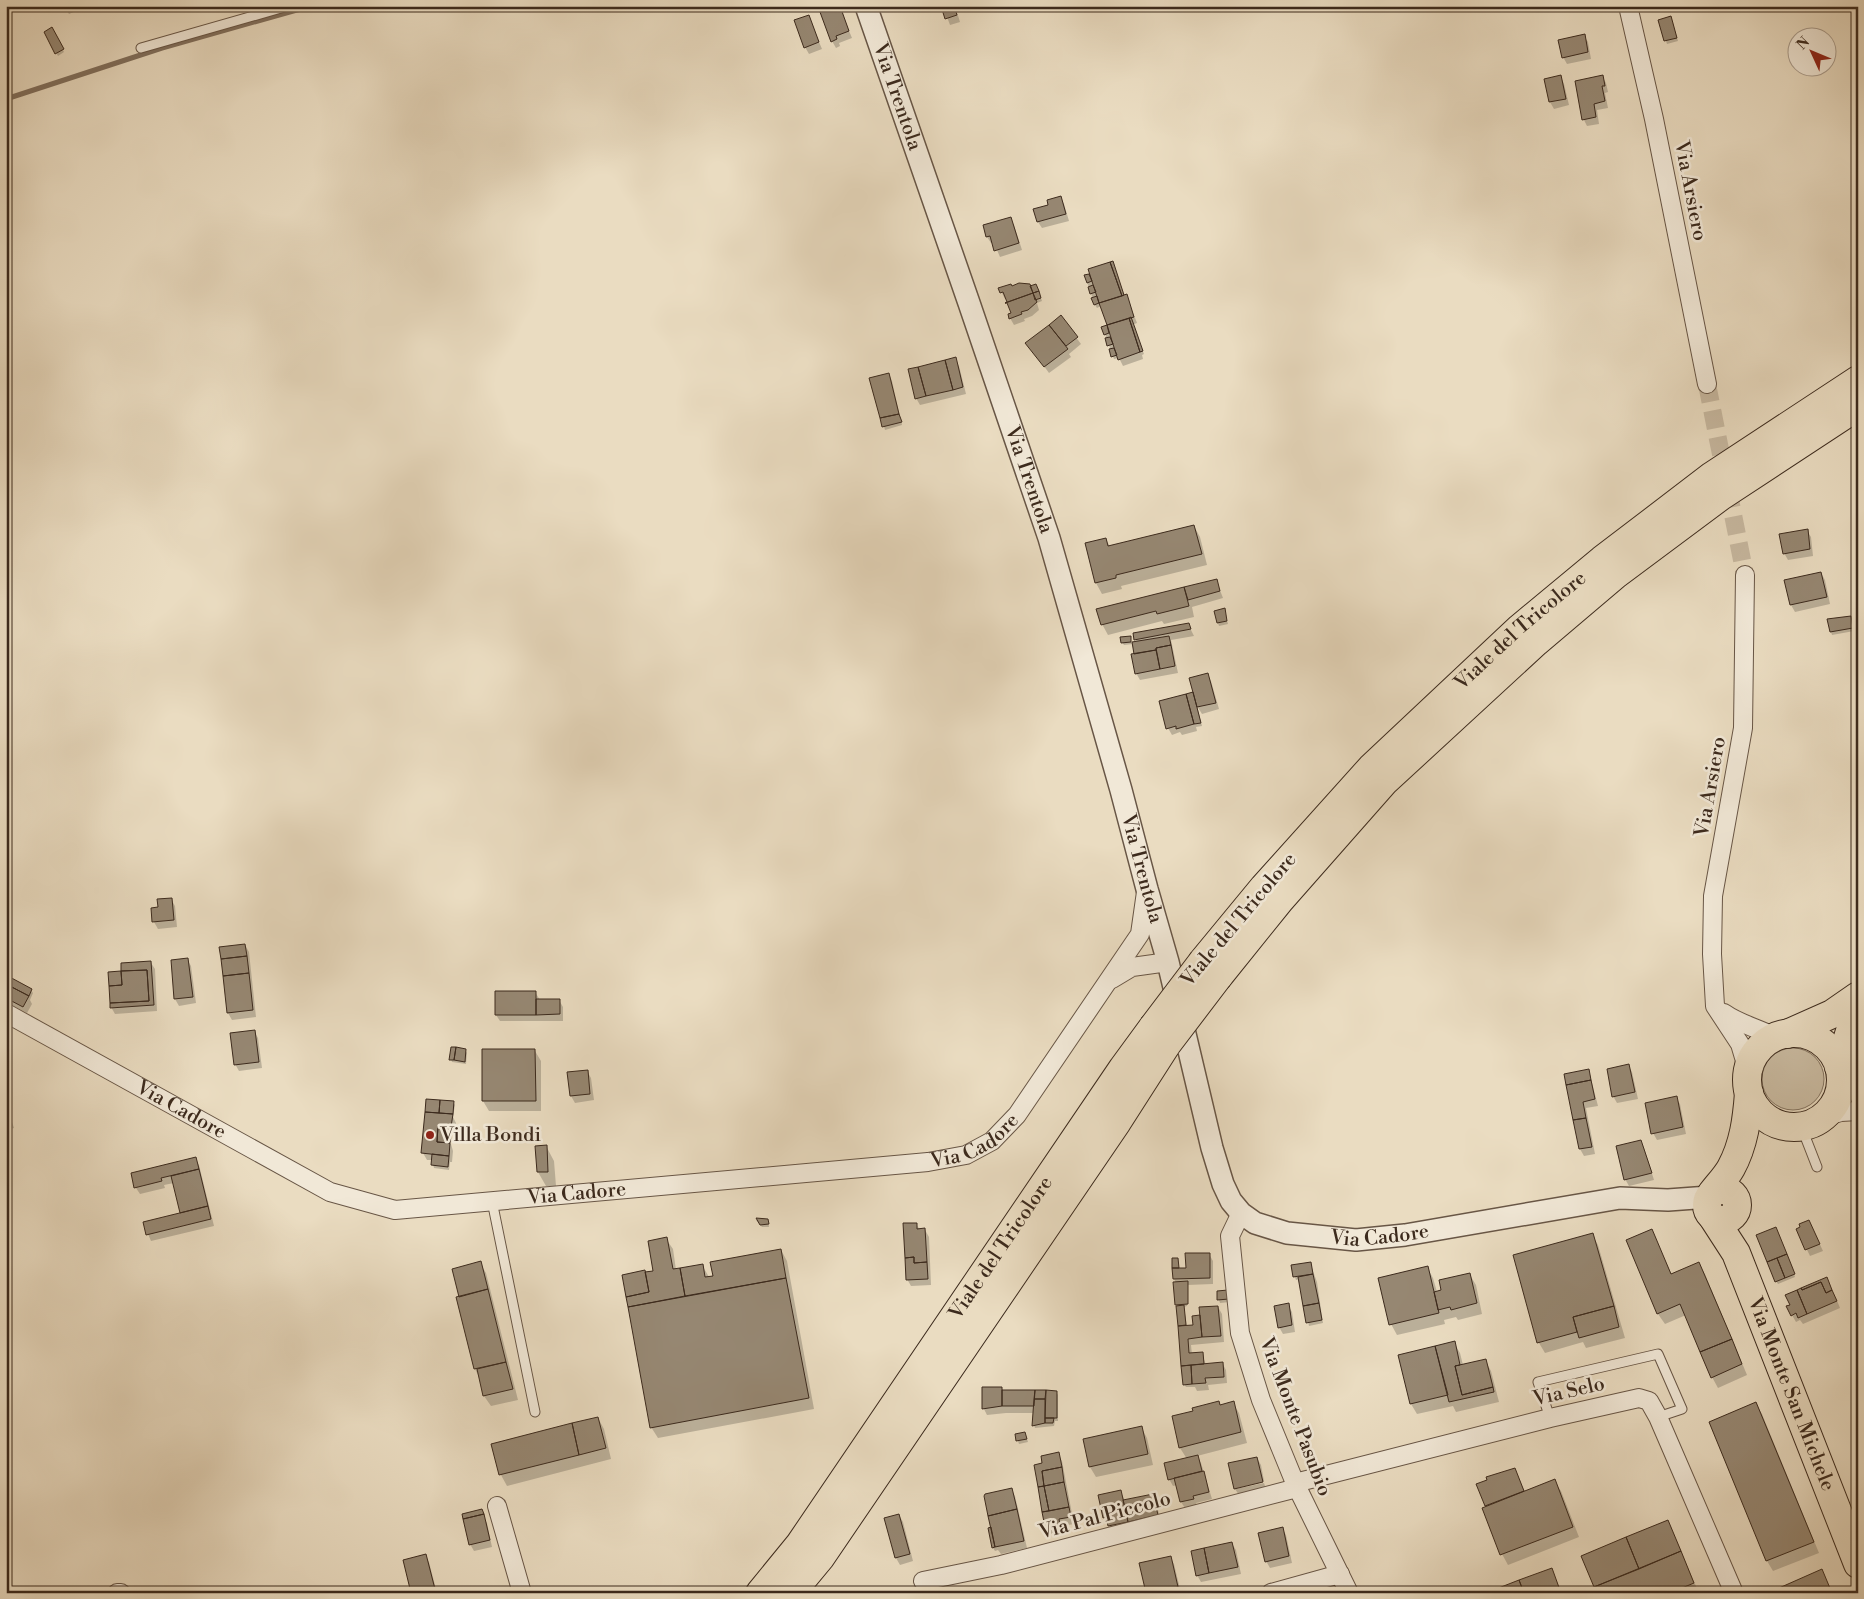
<svg xmlns="http://www.w3.org/2000/svg" width="1864" height="1599" font-family="'Libre Bodoni',serif">
<style>
.green{fill:#ccbea5;stroke:#847461}
.shadow{fill:#0003}
.lines{fill:none;stroke-linecap:round;stroke-linejoin:round}
.stream{stroke:#81705e;stroke-width:5}
.building{fill:#968772;stroke:#3c2a1d}
.minor-tunnel{stroke:#c7b8a0;stroke-width:18;stroke-dasharray:18 9;stroke-linecap:butt}
.service-casing{stroke:#685646;stroke-width:11}
.minor-casing{stroke:#685646;stroke-width:20}
.tertiary-casing{stroke:#685646;stroke-width:24}
.primary-casing{stroke:#3c2a1d;stroke-width:30}
.trunk-casing{stroke:#3c2a1d;stroke-width:30}
.service{stroke:#f1e8d7;stroke-width:9}
.minor{stroke:#f1e8d7;stroke-width:18}
.tertiary{stroke:#f1e8d7;stroke-width:21}
.primary{stroke:#eadcc1;stroke-width:28}
.trunk{stroke:#eadcc1;stroke-width:28}
.trunk-bridge-casing{stroke:#3c2a1d;stroke-width:30;stroke-linecap:butt}
.trunk-bridge{stroke:#eadcc1;stroke-width:28}
.poi-dot{fill:#8f2418;stroke:#f1e8d7;stroke-width:2}
.labels{text-anchor:middle;dominant-baseline:central;stroke-width:5;stroke-linejoin:round;paint-order:stroke}
.street-label{font-size:20px;fill:#3c2a1d;stroke:#f1e8d7}
.poi-label{font-size:20px;fill:#3c2a1d;stroke:#f1e8d7;text-anchor:start}
</style>
<rect width="100%" height="100%" fill="#eadcc1"/>
<filter id="stains"><feTurbulence type="fractalNoise" baseFrequency=".004" numOctaves="4"/><feColorMatrix values="0 0 0 0 .2 0 0 0 0 .09 0 0 0 0 .02 0 0 0 .5 -.17"/></filter>
<radialGradient id="worn" r=".72"><stop offset=".6" stop-color="#630" stop-opacity="0"/><stop offset="1" stop-color="#630" stop-opacity=".3"/></radialGradient>
<path class="green" d="M1762 1079a31 31 0 1 1 62 0a31 31 0 1 1-62 0Z"/>
<path class="shadow" d="M64 6H87L69 14Z
M943 6H955L960 22 950 25Z
M839 7 852 38 839 43 840 46 836 48 832 41Z
M808 16 822 49 809 54 805 47Z
M1671 18 1678 41 1667 44 1659 21Z
M52 29 64 52 58 56 45 32Z
M1584 36 1588 42 1591 59 1567 64 1563 57Z
M1602 76 1606 83 1608 92 1605 93 1608 108 1597 110 1599 124 1587 126 1584 120Z
M1561 77 1564 84 1569 105 1554 109 1550 102Z
M1060 197 1064 204 1069 221 1042 228 1038 222 1050 206Z
M1010 218 1014 225 1022 250 1000 257 994 243H991L987 237Z
M1091 274 1124 296 1126 295 1137 323 1132 325 1144 354 1142 355 1143 359 1123 366 1119 358 1114 359 1103 328 1108 326 1101 306 1097 308 1095 305 1085 276Z
M1037 288 1042 301 1037 303 1039 310 1032 316 1024 319 1025 321 1014 325 1010 318 1012 314 1007 299H1005L1000 289Z
M1061 317 1081 344 1069 354 1071 357 1049 373 1027 343Z
M955 359 959 366 966 394 920 405 916 398Z
M889 374 892 381 902 425 885 430 871 379Z
M1194 526 1200 537 1207 565 1121 586 1122 589 1102 594 1096 583 1087 544 1106 539 1110 547Z
M1807 531 1811 537 1813 556 1788 560 1784 553Z
M1821 573 1825 580 1830 604 1795 612 1791 605 1786 581Z
M1216 580 1223 598 1192 607 1194 617 1164 624 1162 621 1108 635 1102 624 1098 610Z
M1224 610 1228 624 1219 626 1218 623Z
M1851 617 1854 631 1832 635 1831 632Z
M1188 624 1194 636 1171 640 1178 673 1140 680 1136 673 1133 644 1124 645 1122 642 1130 637 1132 644 1137 643 1136 640Z
M1207 674 1211 681 1219 709 1202 714 1197 706 1202 726 1196 727 1197 731 1182 735 1180 732 1172 735 1168 728Z
M171 899 175 906 177 927 158 929 154 922 159 908Z
M245 945 249 952 256 1017 232 1020 228 1013Z
M187 959 191 966 196 1003 179 1006 175 999Z
M151 963 155 969 157 1011 115 1014 111 1007 120 973Z
M6 978 31 990 33 993 30 1000 32 1004 27 1013 6 1002Z
M535 992 540 1000H559L563 1007V1021H500L496 1015Z
M254 1031 258 1038 262 1068 239 1071 235 1064Z
M465 1050 467 1053 466 1064 452 1062 451 1059Z
M535 1051 541 1061V1111H489L483 1101Z
M1628 1065 1632 1072 1638 1099 1617 1103 1613 1096Z
M587 1071 591 1078 594 1100 575 1103 571 1096Z
M1589 1071 1598 1106 1586 1108 1595 1154 1584 1156 1580 1149 1565 1075Z
M1676 1098 1680 1104 1686 1134 1657 1140 1653 1133Z
M427 1100 453 1102 455 1105 453 1117 456 1123 455 1134H452L451 1142 441 1141V1143L451 1144 453 1151 452 1162H450L449 1170 434 1168 432 1160H427L423 1153Z
M6 1104 14 1128 6 1130Z
M1640 1141 1644 1148 1654 1180 1629 1186 1625 1179Z
M546 1146 554 1161 556 1186H546L538 1172Z
M195 1159 199 1165 214 1226 151 1241 148 1234 182 1214 174 1183 164 1185 165 1188 140 1194 136 1188Z
M756 1220H768L769 1227H762Z
M1809 1221 1823 1251 1810 1256 1797 1229Z
M916 1224 920 1230H925L929 1237 931 1285 911 1286 907 1279Z
M1651 1231 1672 1275 1699 1263 1705 1274 1747 1375 1718 1388 1712 1377 1686 1315 1665 1324 1658 1314 1628 1241Z
M1592 1234 1598 1245 1625 1338 1586 1348 1583 1342 1545 1353 1539 1343 1514 1255Z
M666 1239 673 1249 676 1270 702 1265 709 1277 781 1250 787 1261 814 1409 658 1438 651 1427 623 1276 655 1272Z
M1209 1254 1213 1261V1284L1187 1285V1306L1184 1307 1187 1327 1194 1326 1201 1316 1218 1307 1222 1314 1224 1342 1191 1345 1192 1355 1202 1354 1206 1365 1222 1363 1226 1370 1227 1383 1208 1385 1209 1390 1197 1391 1195 1387H1186L1184 1384 1176 1304V1283L1174 1279 1178 1259 1179 1270 1187 1269Z
M1789 1261 1795 1277 1778 1284 1776 1281Z
M480 1263 486 1273 518 1400 491 1406 484 1396 480 1379 475 1369 457 1298 460 1297Z
M1310 1263 1317 1282 1323 1323 1309 1326 1299 1279 1296 1280 1295 1277 1293 1266Z
M1427 1267 1433 1278 1437 1292 1470 1275 1476 1285 1482 1314 1458 1320 1456 1317 1444 1320 1445 1324 1397 1335 1391 1324Z
M1228 1292 1230 1302 1220 1303 1219 1300Z
M1836 1298 1840 1308 1803 1324 1800 1320 1796 1322 1792 1315 1791 1305Z
M1288 1305 1292 1312 1295 1332 1283 1334 1279 1327Z
M1454 1343 1460 1353 1463 1365 1485 1360 1491 1371 1499 1402 1456 1412 1453 1406 1417 1414 1411 1404 1399 1356Z
M1002 1388 1003 1391 1056 1392 1058 1395V1421H1055L1054 1426 1035 1428 1034 1425V1413H1006L987 1415 984 1409Z
M1219 1403 1221 1406 1233 1403 1239 1413 1247 1443 1197 1456 1201 1463 1212 1499 1196 1503 1197 1506 1185 1508 1181 1502 1177 1485 1173 1486 1169 1479 1187 1459 1180 1448 1173 1417 1194 1412Z
M1756 1404 1762 1414 1819 1553 1773 1571 1767 1561 1710 1422Z
M598 1418 604 1429 611 1459 507 1486 501 1475 493 1445Z
M1141 1427 1147 1438 1153 1465 1096 1477 1090 1467 1084 1440Z
M1016 1435 1026 1436 1028 1442 1019 1444Z
M1058 1454 1062 1461 1074 1524 1062 1526 1063 1531 1050 1534 1046 1527Z
M1257 1458 1261 1465 1264 1481 1235 1487Z
M1515 1470 1525 1492 1554 1481 1561 1491 1579 1537 1508 1565 1502 1554 1478 1484Z
M1264 1483 1266 1489 1239 1495 1235 1489Z
M1011 1489 1015 1496 1027 1548 1001 1554 998 1550 995 1551 993 1548 989 1529 992 1528Z
M1121 1492 1125 1501 1152 1495 1156 1502 1161 1522 1113 1533 1104 1517Z
M899 1515 903 1522 913 1561 900 1565 896 1558 886 1519Z
M484 1518 487 1523 492 1547 474 1551 470 1544Z
M1668 1522 1699 1593H1598Z
M1282 1528 1286 1535 1292 1563 1270 1568 1266 1561Z
M1232 1544 1236 1550 1241 1574 1201 1582 1197 1575Z
M425 1556 429 1562 437 1593H413Z
M1170 1557 1174 1564 1181 1593H1148Z
M1551 1569 1562 1593H1499Z"/>
<g class="lines">
<path class="stream" d="M6 99 162 48 311 6"/>
</g>
<path class="building" d="M837 6H840L849 31 836 36 837 39 831 42 820 12Z
M941 6H954L957 15 945 19Z
M809 15 819 42 804 48 794 20Z
M1671 16 1677 38 1664 41 1658 20Z
M52 27 64 49 55 54 44 32Z
M1585 34 1588 52 1562 58 1558 40Z
M1561 75 1566 99 1549 102 1544 79Z
M1603 75 1605 86H1602L1605 101 1594 104 1596 117 1582 120 1575 81Z
M1061 196 1066 214 1037 222 1033 209 1048 205 1047 200Z
M1011 217 1019 243 994 251 990 236 986 237 983 225Z
M1113 261 1124 295 1122 296 1110 262Z
M1110 262 1122 296 1099 303 1088 269Z
M1089 274 1092 281 1087 283 1084 275Z
M1019 283 1030 284 1033 293 1005 303 1007 302 1003 292 1000 293 998 288 1011 284 1012 286Z
M1036 284 1039 291 1033 293 1030 286Z
M1093 285 1096 292 1090 294 1088 287Z
M1039 291 1041 298 1035 300 1033 293Z
M1033 293 1037 302 1028 310 1021 312 1022 314 1009 319 1008 314 1011 313 1007 303H1005Z
M1127 294 1134 317 1107 325 1099 303Z
M1097 296 1099 303 1094 305 1091 298Z
M1061 315 1078 337 1066 346 1049 325Z
M1131 317 1135 328 1143 351 1140 352 1129 318Z
M1129 318 1140 352 1118 360 1107 325Z
M1049 325 1068 349 1044 367 1025 343Z
M1107 325 1109 333 1104 335 1101 327Z
M1110 337 1113 344 1107 346 1105 338Z
M1114 348 1117 355 1111 357 1109 349Z
M956 357 963 387 953 390 945 360Z
M945 360 953 390 926 396 918 367Z
M918 367 926 396 915 399 908 369Z
M889 373 899 414 880 418 869 378Z
M899 414 902 422 882 427 880 418Z
M1194 525 1202 554 1116 575V578L1095 583 1085 543 1106 538 1108 546Z
M1808 529 1810 549 1783 554 1779 534Z
M1821 572 1827 597 1790 605 1784 580Z
M1217 579 1220 591 1188 600 1184 587Z
M1184 587 1189 606 1157 614 1156 611 1101 625 1096 609Z
M1225 608 1227 621 1217 623 1214 611Z
M1851 616 1853 628 1830 632 1827 619Z
M1189 623 1191 629 1134 640 1133 633Z
M1131 636V642L1121 643 1120 637Z
M1169 636 1171 645 1156 648V650L1134 654 1132 642Z
M1171 645 1175 666 1160 669 1156 648Z
M1156 650 1160 669 1135 674 1131 654Z
M1208 673 1216 703 1197 707 1189 678Z
M1193 692 1201 723 1194 724 1186 694Z
M1186 694 1194 724 1176 729V726L1166 729 1159 701Z
M172 898 174 920 152 922 151 908 158 907 157 899Z
M245 944 247 956 221 959 219 947Z
M247 956 249 973 223 976 221 959Z
M188 958 193 997 174 999 171 960Z
M151 961 154 1005 110 1008V1003L149 1001 147 970 121 971V963Z
M147 970 149 1001 110 1003 109 986 122 985 121 971Z
M121 971 122 985 109 986 108 972Z
M249 973 253 1010 227 1013 223 976Z
M6 975 32 989 29 996 6 984Z
M6 984 29 996 23 1007 6 998Z
M495 991H536V1015H495Z
M536 999H560V1014L536 1015Z
M255 1030 259 1062 234 1065 230 1033Z
M451 1047H456L454 1060H449Z
M456 1047 466 1049 465 1062 454 1060Z
M482 1049H535L536 1101H482Z
M1629 1064 1635 1092 1612 1097 1607 1069Z
M1589 1069 1591 1080 1566 1085 1564 1074Z
M588 1070 590 1094 570 1096 567 1072Z
M1591 1080 1595 1099 1583 1102 1586 1118 1573 1120 1566 1085Z
M1677 1096 1683 1127 1651 1134 1645 1103Z
M426 1099 440 1100 439 1113 425 1112Z
M440 1100 454 1101 453 1114 439 1113Z
M425 1112 453 1114 451 1127 438 1126 437 1142 450 1143 449 1156 421 1153Z
M1586 1118 1592 1147 1579 1149 1573 1120Z
M438 1126 451 1127 450 1143 437 1142Z
M1641 1140 1652 1173 1624 1180 1616 1146Z
M547 1145 548 1172H537L535 1146Z
M432 1154 449 1156 448 1167 431 1165Z
M196 1157 199 1169 161 1178 162 1181 134 1188 131 1173Z
M199 1169 208 1206 180 1213 171 1176Z
M208 1206 211 1219 146 1235 143 1222Z
M756 1218 768 1219 769 1224 760 1225Z
M1809 1220 1820 1244 1805 1250 1796 1229 1800 1227 1799 1224Z
M903 1223H917V1229L925 1228 927 1262 914 1263V1257L905 1258Z
M1776 1227 1787 1254 1767 1262 1756 1235Z
M1652 1229 1671 1274 1699 1262 1732 1339 1700 1352 1680 1304 1657 1314 1626 1240Z
M1593 1233 1614 1306 1573 1317 1577 1332 1537 1343 1513 1255Z
M667 1237 673 1269 680 1268 685 1296 628 1307 626 1297 649 1292 645 1272 653 1271 648 1241Z
M781 1249 786 1278 685 1296 680 1268 703 1264 705 1277 713 1276 710 1262Z
M1185 1253H1210V1278L1173 1279 1172 1268H1186Z
M1787 1254 1795 1274 1785 1278 1777 1258Z
M914 1257V1263L927 1262 928 1279 906 1280 905 1258Z
M1172 1258H1178L1179 1268H1172Z
M1777 1258 1785 1278 1775 1282 1767 1262Z
M481 1261 488 1289 459 1297 452 1269Z
M1311 1262 1313 1274 1293 1277 1291 1265Z
M1428 1266 1439 1313 1389 1325 1378 1278Z
M645 1270 649 1292 626 1297 622 1275Z
M1470 1273 1477 1303 1451 1310 1450 1307 1438 1310 1434 1292 1441 1290 1439 1280Z
M1313 1274 1319 1303 1303 1306 1298 1277Z
M1827 1277 1832 1290 1826 1293 1821 1282 1802 1290 1801 1288Z
M786 1278 809 1398 650 1428 628 1307Z
M1188 1281V1304L1175 1305 1173 1282Z
M1821 1282 1826 1293 1832 1290 1837 1301 1807 1314 1797 1290 1801 1288 1802 1290Z
M488 1289 506 1362 474 1369 456 1297Z
M1228 1290 1229 1299 1217 1300V1291Z
M1797 1290 1807 1314 1798 1318 1796 1313 1791 1316 1786 1306 1790 1305 1785 1295Z
M1289 1303 1292 1325 1278 1328 1274 1306Z
M1319 1303 1322 1320 1306 1323 1303 1306Z
M1184 1305 1186 1325 1178 1326 1176 1306Z
M1218 1306 1221 1336 1202 1337 1199 1307Z
M1614 1306 1619 1327 1579 1338 1573 1317Z
M1200 1315 1202 1337 1188 1339 1189 1353 1203 1352 1204 1364 1181 1366 1178 1326 1193 1325 1192 1316Z
M1732 1339 1742 1364 1711 1378 1700 1352Z
M1455 1341 1460 1365 1455 1366 1462 1395 1493 1387 1494 1392 1449 1402 1435 1346Z
M1435 1346 1448 1395 1410 1404 1398 1355Z
M1486 1359 1493 1387 1462 1395 1455 1366Z
M506 1362 513 1389 483 1396 477 1369Z
M1223 1362 1224 1377 1205 1378 1206 1383 1192 1384 1191 1365Z
M1191 1365 1192 1384 1183 1385 1181 1366Z
M982 1387H1002V1406L982 1409Z
M1002 1390H1035L1034 1406H1002Z
M1035 1390H1046L1045 1399H1034Z
M1046 1390 1057 1391V1418H1045Z
M1034 1399H1045V1423L1032 1426Z
M1219 1401 1220 1405 1234 1401 1241 1432 1179 1448 1172 1416 1193 1411 1192 1408Z
M1756 1402 1814 1542 1766 1561 1709 1422Z
M598 1417 606 1448 579 1455 572 1423Z
M1045 1418H1054L1053 1423H1045Z
M572 1423 579 1455 499 1475 491 1444Z
M1142 1426 1148 1454 1089 1467 1083 1439Z
M1025 1432 1027 1439 1016 1441 1015 1434Z
M1059 1452 1062 1467 1042 1471 1044 1486 1038 1487 1034 1465 1042 1463 1041 1456Z
M1198 1455 1202 1471 1168 1480 1164 1463Z
M1257 1457 1263 1482 1234 1489 1228 1463Z
M1062 1467 1064 1482 1044 1486 1042 1471Z
M1515 1468 1524 1491 1485 1506 1476 1484 1487 1480 1486 1477Z
M1204 1471 1209 1492 1193 1496 1194 1499 1180 1502 1174 1478Z
M1555 1479 1573 1527 1500 1555 1482 1508Z
M1064 1482 1069 1507 1049 1511 1044 1486Z
M1044 1486 1049 1511 1042 1512 1038 1487Z
M1012 1488 1017 1509 988 1516 984 1496 985 1494Z
M1121 1490 1128 1522 1108 1526 1106 1517 1103 1518 1098 1495Z
M1153 1494 1158 1515 1128 1522 1123 1500Z
M1069 1507 1071 1517 1059 1519 1060 1525 1045 1527 1042 1512Z
M482 1509 484 1514 463 1519 462 1514Z
M1017 1509 1024 1541 995 1547 988 1516Z
M484 1514 490 1540 469 1545 463 1519Z
M899 1514 910 1554 895 1558 884 1518Z
M1668 1520 1681 1551 1639 1569 1626 1537Z
M991 1527 995 1547 992 1548 988 1528Z
M1283 1527 1289 1556 1265 1562 1258 1533Z
M1626 1537 1639 1569 1594 1587 1581 1556Z
M1232 1542 1238 1567 1209 1573 1204 1548Z
M1204 1548 1209 1573 1196 1576 1191 1551Z
M1681 1551 1694 1583 1670 1593H1597L1594 1587Z
M426 1554 436 1593H411L403 1560Z
M1171 1556 1178 1587 1154 1593H1146L1139 1563Z
M1552 1568 1561 1593H1524L1519 1580Z
M1822 1569 1832 1593H1770V1592Z
M1519 1580 1524 1593H1497L1496 1589Z"/>
<g class="lines">
<path class="minor-tunnel" d="M1707 384 1745 575"/>
<g class="service-casing">
<path id="service" d="M141 48 288 6
M1801 1126 1817 1167
M492 1201 535 1412
M1550 1418 1538 1382 1658 1354 1682 1409 1658 1417"/>
</g>
<g class="minor-casing">
<g id="minor">
<path d="M1628 6 1654 119 1707 384"/>
<path d="M1745 575 1743 728 1713 896 1712 954 1715 1006 1740 1044 1748 1071"/>
<path d="M1112 979 1132 967 1168 962"/>
<path id="s1" d="M6 1013 330 1192 395 1210 928 1162 966 1155 992 1141 1017 1115 1140 934 1146 892"/>
<path d="M1724 1013C1739 1024 1758 1028 1775 1037"/>
<path d="M1840 1073 1858 1089"/>
<path d="M1820 1118 1841 1112 1858 1111"/>
<path d="M1241 1213 1230 1236 1240 1333 1261 1400 1295 1483 1349 1593"/>
<path d="M1295 1483 1550 1418 1639 1398 1649 1401 1658 1417 1734 1593"/>
<path d="M497 1506 522 1593"/>
<path d="M923 1581 1001 1565 1297 1488"/>
<path d="M117 1593H121"/>
<path d="M1271 1593 1340 1574"/>
</g>
</g>
<g class="tertiary-casing">
<g id="tertiary">
<path id="s2" d="M866 6 969 303 1049 538 1121 790 1147 889 1168 962 1212 1148 1223 1184 1231 1201 1241 1213 1255 1223 1287 1233 1356 1240 1405 1235 1620 1198 1668 1200 1709 1197"/>
</g>
</g>
<g class="primary-casing">
<g id="primary">
<circle cx="1794" cy="1080" r="47"/>
<path d="M1787 1034 1832 1014 1858 996"/>
<path d="M1839 1067 1858 1005"/>
<circle cx="1722" cy="1205" r="15"/>
<path d="M1712 1193C1718 1185 1726 1177 1731 1168 1744 1144 1747 1119 1749 1093"/>
<path id="s3" d="M1714 1219 1736 1253 1858 1564"/>
</g>
</g>
<g class="trunk-casing">
<g id="trunk">
<path id="s4" d="M1203 961 1264 887 1371 768 1520 628 1602 560 1712 476 1858 380"/>
<path d="M1218 977 1280 900 1384 782 1536 642 1615 575 1721 496 1858 406"/>
<path id="s5" d="M760 1593 800 1544 1123 1068 1153 1027"/>
<path d="M791 1593 820 1558 1117 1122 1167 1044"/>
</g>
</g>
<use href="#service" class="service"/>
<use href="#minor" class="minor"/>
<use href="#tertiary" class="tertiary"/>
<use href="#primary" class="primary"/>
<use href="#trunk" class="trunk"/>
<g class="trunk-bridge-casing">
<path id="trunk-bridge" d="M1153 1027 1203 961
M1167 1044 1218 977"/>
</g>
<use href="#trunk-bridge" class="trunk-bridge"/>
</g>
<circle class="poi-dot" cx="430" cy="1135" r="5"/>
<g class="labels">
<g class="street-label">
<text stroke="none"><textPath href="#s2" startOffset="96">Via Trentola</textPath></text>
<text transform="translate(1690 191) rotate(79)">Via Arsiero</text>
<text stroke="none"><textPath href="#s2" startOffset="501">Via Trentola</textPath></text>
<text stroke="none"><textPath href="#s4" startOffset="459">Viale del Tricolore</textPath></text>
<text transform="translate(1711 787) rotate(-80)">Via Arsiero</text>
<text stroke="none"><textPath href="#s2" startOffset="906">Via Trentola</textPath></text>
<text transform="translate(1239 920) rotate(-50)">Viale del Tricolore</text>
<text stroke="none"><textPath href="#s1" startOffset="200">Via Cadore</textPath></text>
<text stroke="none"><textPath href="#s1" startOffset="1025">Via Cadore</textPath></text>
<text stroke="none"><textPath href="#s1" startOffset="620">Via Cadore</textPath></text>
<text stroke="none"><textPath href="#s2" startOffset="1410">Via Cadore</textPath></text>
<text stroke="none"><textPath href="#s5" startOffset="421">Viale del Tricolore</textPath></text>
<text transform="translate(1569 1392) rotate(-13)">Via Selo</text>
<text stroke="none"><textPath href="#s3" startOffset="192">Via Monte San Michele</textPath></text>
<text transform="translate(1295 1417) rotate(69)">Via Monte Pasubio</text>
<text transform="translate(1105 1516) rotate(-15)">Via Pal Piccolo</text>
</g>
<g class="poi-label">
<text x="440" y="1135">Villa Bondi</text>
</g>
</g>
<rect width="1864" height="1599" fill="none" stroke="#eadcc1" stroke-width="25"/>
<rect x="8" y="8" width="1849" height="1584" fill="none" stroke="#3c2a1d" stroke-width="2.5"/>
<rect x="12" y="12" width="1839" height="1574" fill="none" stroke="#3c2a1d"/>
<g transform="translate(1812 52) rotate(314)"><circle r="24" fill="#f1e8d7" stroke="#a99c8d"/>
<path d="M0-4L9 19L0 12L-9 19Z" fill="#8f2418"/>
<text y="-8" font-size="14" font-weight="bold" text-anchor="middle" fill="#3c2a1d">N</text>
</g>
<rect width="100%" height="100%" filter="url(#stains)"/>
<rect width="100%" height="100%" fill="url(#worn)"/>
</svg>
